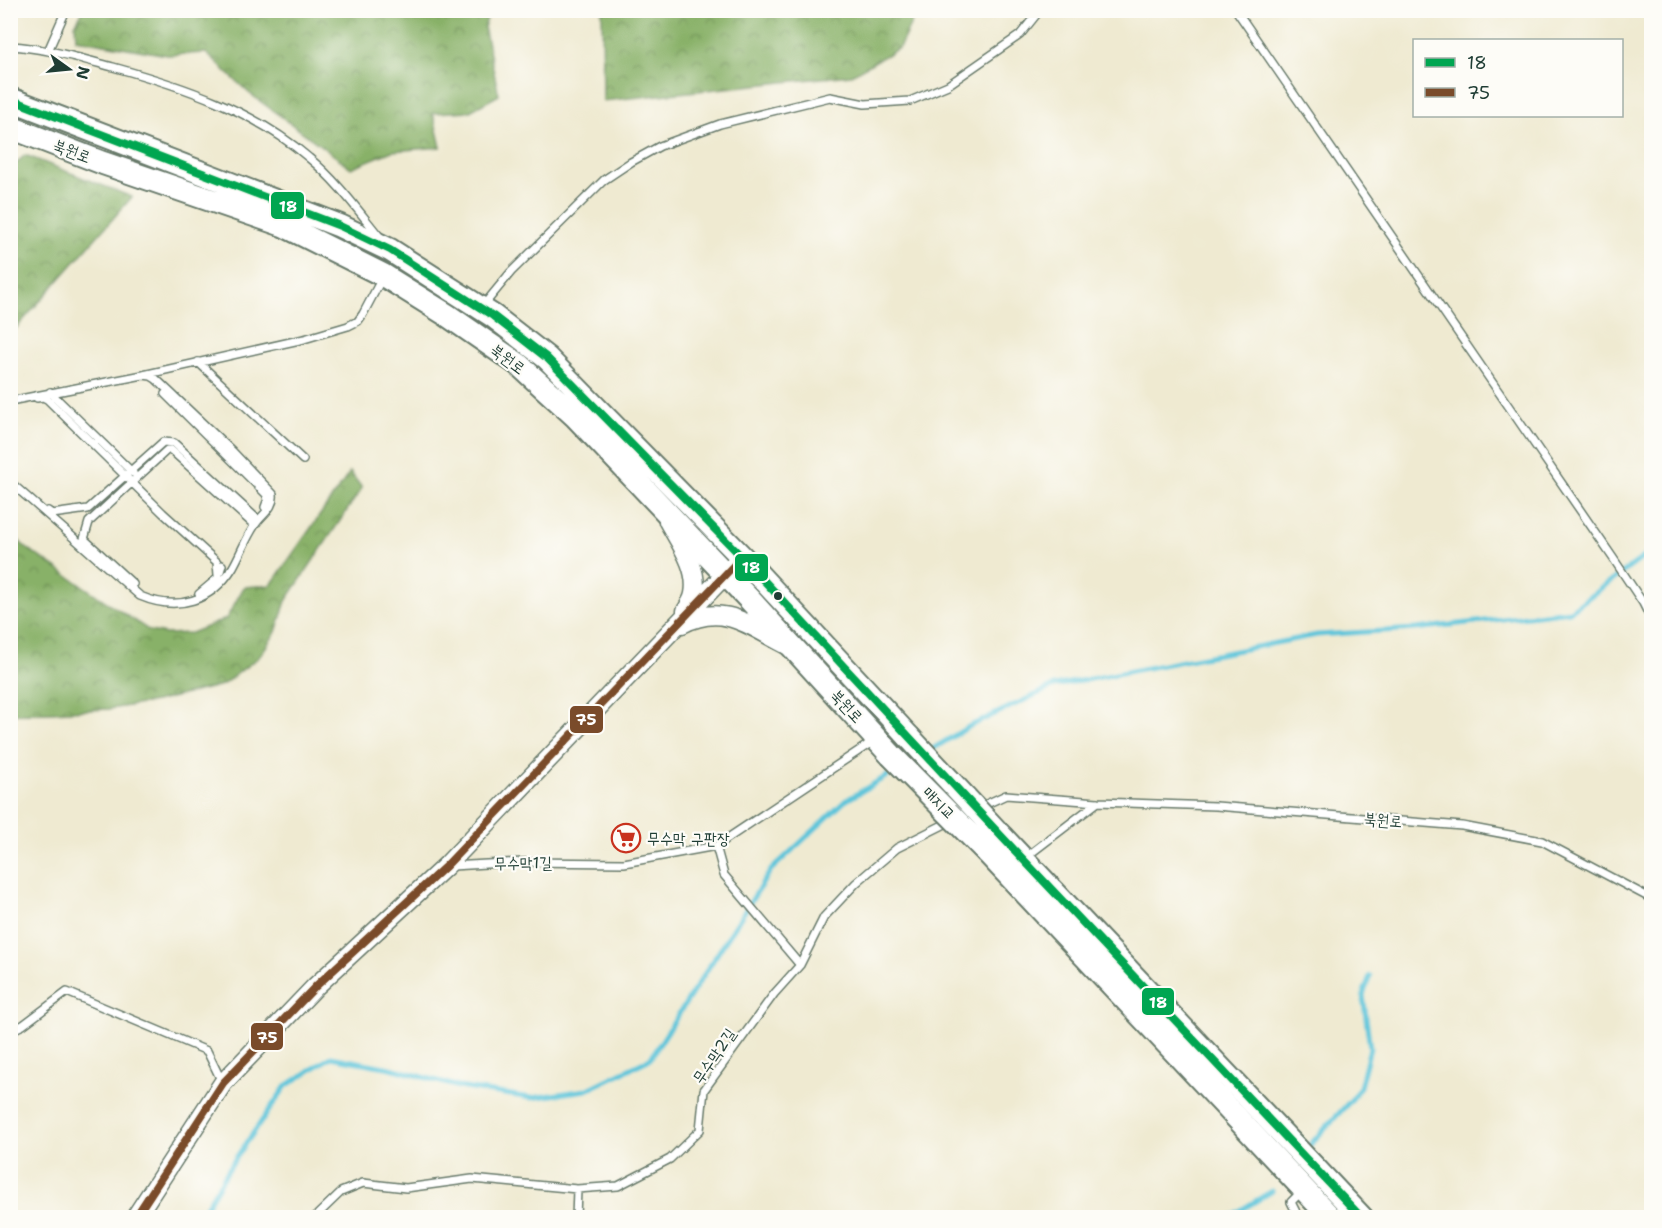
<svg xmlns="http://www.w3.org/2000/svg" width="1662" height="1228" font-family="'Shantell Sans','Poor Story',sans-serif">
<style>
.forest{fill:url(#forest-crowns);stroke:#54774e;stroke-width:1.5}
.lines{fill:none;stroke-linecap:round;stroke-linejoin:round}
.stream{stroke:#5dc5da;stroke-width:5}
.service-casing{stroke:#687a6b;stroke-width:10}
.tertiary-casing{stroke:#687a6b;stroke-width:21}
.primary-casing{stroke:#687a6b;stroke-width:26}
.service{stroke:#fff;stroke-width:7}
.tertiary{stroke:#fff;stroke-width:18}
.primary{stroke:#fff;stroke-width:22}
.primary-bridge-casing{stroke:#687a6b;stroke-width:26;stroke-linecap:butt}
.primary-bridge{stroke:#fff;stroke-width:22}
.bus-1-casing{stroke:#fdfcf7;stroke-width:12}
.bus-2-casing{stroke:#fdfcf7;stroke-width:12}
.bus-1{stroke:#00a651;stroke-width:8}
.bus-2{stroke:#7a4b2a;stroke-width:8}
.bus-dot{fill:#1f3d34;stroke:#fdfcf7;stroke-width:2}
.labels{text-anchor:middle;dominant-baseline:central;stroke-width:4.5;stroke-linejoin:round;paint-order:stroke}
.street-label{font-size:16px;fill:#1f3d34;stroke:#fdfcf7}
.poi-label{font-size:16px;fill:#1f3d34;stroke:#fdfcf7;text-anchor:start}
.line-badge{stroke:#fdfcf7;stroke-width:2}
.badge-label{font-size:16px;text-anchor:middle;font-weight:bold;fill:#fff}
</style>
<defs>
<pattern id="forest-crowns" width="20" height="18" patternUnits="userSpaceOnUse" patternTransform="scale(1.5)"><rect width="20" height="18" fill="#88b168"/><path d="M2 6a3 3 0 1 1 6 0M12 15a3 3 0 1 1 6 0" fill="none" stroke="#6f9156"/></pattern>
</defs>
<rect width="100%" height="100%" fill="#fdfcf7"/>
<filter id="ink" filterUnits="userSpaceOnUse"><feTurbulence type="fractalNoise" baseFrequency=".0167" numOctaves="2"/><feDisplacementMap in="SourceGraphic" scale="12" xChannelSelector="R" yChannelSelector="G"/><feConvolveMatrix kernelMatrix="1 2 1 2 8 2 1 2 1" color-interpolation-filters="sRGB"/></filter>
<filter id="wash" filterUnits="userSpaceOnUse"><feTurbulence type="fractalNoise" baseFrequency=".008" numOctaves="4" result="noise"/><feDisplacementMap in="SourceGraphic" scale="24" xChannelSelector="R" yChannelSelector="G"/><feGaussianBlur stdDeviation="1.35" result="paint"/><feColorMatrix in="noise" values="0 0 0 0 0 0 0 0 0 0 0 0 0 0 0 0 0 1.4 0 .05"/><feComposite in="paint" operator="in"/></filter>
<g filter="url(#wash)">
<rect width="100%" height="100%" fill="#efead1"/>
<path class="forest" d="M83 11H490L484 27 499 95 470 111 433 113 441 147 392 151 351 168 249 93 206 53 167 55 76 39 75 24Z
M602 11 917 10V11L899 48 851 75 603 101Z
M25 155 132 197 11 334V168Z
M350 472 362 488 286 601 276 632 259 657 222 685 155 702 109 709 11 714V533L25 547 150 631 166 634 191 633 226 619 244 587 271 585Z"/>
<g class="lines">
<path class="stream" d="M1645 10 1652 15
M931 750 970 726 1054 686 1317 635 1416 629 1570 611 1652 551
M1309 1146 1352 1099 1360 1087 1370 1048 1363 995 1370 976
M199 1218 233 1162 286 1086 331 1057 391 1068 459 1087 531 1098 586 1090 650 1059 771 870 845 801 897 770
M1228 1218 1272 1191"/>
</g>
</g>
<g filter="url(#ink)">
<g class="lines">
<g class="service-casing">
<path id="service" d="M1236 10 1613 558 1643 603 1652 621
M10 46C46 48 79 58 113 67 182 86 254 110 309 158 336 180 357 209 379 236
M48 51 66 10
M483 306 511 272 604 180 631 162 660 146 720 124 830 97 865 104 910 101 948 85 1020 35 1040 10
M198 362 303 460
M50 392 133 473
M165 394 266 494 268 499 265 507
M37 398 43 397 47 399 163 513 217 562 218 575
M10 401 143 375 304 339 348 326 358 321 363 314 382 278
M10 482 140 596C178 612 212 601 233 567 241 553 246 538 255 525 261 515 275 508 273 494L232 451 156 379 151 376 143 375
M48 511 52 514 88 509 163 442 174 443 256 518
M133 584 84 539 89 522 167 450H171L252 523
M199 594 218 578 222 565
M980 807 1006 795 1098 802 1216 806 1462 826 1542 841 1652 899
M716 846 724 875 800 965
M1026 857 1098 802
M452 866 523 862 624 863 716 846 875 740
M10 1031 23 1025 67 992 207 1051 222 1082
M314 1218 341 1192 363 1183 406 1188 472 1179 577 1189 618 1186 670 1159 700 1130 704 1090 774 994 800 965 824 917 856 883 897 848 951 821
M576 1218 577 1189
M1299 1218 1291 1202 1302 1191"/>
</g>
<g class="tertiary-casing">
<path id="tertiary" d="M668 521C680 543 699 568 694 594 693 600 689 606 686 611
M682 624C724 602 749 626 787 645
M135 1218 223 1083 316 986 446 866 742 557"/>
</g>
<g class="primary-casing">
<path id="primary" d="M10 99 340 226 390 250 493 316 547 358 742 557 909 737
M10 127 103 163 283 225 383 275 447 315 518 364 576 417 749 599 891 755
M1003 838 1362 1218
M987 852 1331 1218"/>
</g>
<use href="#service" class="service"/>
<use href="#tertiary" class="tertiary"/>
<use href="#primary" class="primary"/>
<g class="primary-bridge-casing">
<path id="primary-bridge" d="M909 737 1003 838
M891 755 987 852"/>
</g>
<use href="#primary-bridge" class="primary-bridge"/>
<g class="bus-1-casing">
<path id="bus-1" d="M10 99 340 226 390 250 493 316 547 358 742 557 1003 838 1362 1218"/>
</g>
<g class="bus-2-casing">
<path id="bus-2" d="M135 1218 223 1083 316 986 446 866 742 557"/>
</g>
<use href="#bus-1" class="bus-1"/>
<use href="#bus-2" class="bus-2"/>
</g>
</g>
<defs>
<g id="supermarket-ring" transform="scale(1.5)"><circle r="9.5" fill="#fdfcf7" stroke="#c8321e" stroke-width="1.5"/><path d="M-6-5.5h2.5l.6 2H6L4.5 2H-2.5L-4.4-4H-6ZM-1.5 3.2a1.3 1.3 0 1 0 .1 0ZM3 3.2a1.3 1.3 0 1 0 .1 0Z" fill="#c8321e"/></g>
</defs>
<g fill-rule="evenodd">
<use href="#supermarket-ring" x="626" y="838"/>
</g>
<circle class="bus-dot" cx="778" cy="596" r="5"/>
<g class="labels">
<g class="street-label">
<text transform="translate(72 151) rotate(21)">북원로</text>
<text transform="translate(508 359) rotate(37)">북원로</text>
<text transform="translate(847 706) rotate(47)">북원로</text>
<text transform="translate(939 803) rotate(45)">매지교</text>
<text transform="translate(1383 820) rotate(5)">북원로</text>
<text transform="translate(523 863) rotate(-1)">무수막1길</text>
<text transform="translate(714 1056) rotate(-56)">무수막2길</text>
</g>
<g class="poi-label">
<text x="647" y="838">무수막 구판장</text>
</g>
</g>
<g class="line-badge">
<rect x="270" y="191" width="35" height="29" rx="6" fill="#00a651"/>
<rect x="734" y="553" width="35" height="29" rx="6" fill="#00a651"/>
<rect x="569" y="705" width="35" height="29" rx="6" fill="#7a4b2a"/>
<rect x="1141" y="987" width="34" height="29" rx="6" fill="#00a651"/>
<rect x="250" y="1022" width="34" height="29" rx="6" fill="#7a4b2a"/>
</g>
<g class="badge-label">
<text x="288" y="212">18</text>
<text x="751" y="573">18</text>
<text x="586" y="725">75</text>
<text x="1158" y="1008">18</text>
<text x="267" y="1043">75</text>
</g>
<rect width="1662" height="1228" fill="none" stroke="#fdfcf7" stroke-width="36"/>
<rect x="1413" y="39" width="210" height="78" fill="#fdfcf7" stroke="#a4b0a9" stroke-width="1.5"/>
<rect x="1425" y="58" width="30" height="9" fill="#00a651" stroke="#a4b0a9" stroke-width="1.5"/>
<text x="1467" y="69" font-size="18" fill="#1f3d34">18</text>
<rect x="1425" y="88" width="30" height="9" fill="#7a4b2a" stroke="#a4b0a9" stroke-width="1.5"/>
<text x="1467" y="99" font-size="18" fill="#1f3d34">75</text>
<g transform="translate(69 69) rotate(105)" stroke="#fdfcf7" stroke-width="4.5" paint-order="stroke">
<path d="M0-4.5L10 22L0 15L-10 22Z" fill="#1f3d34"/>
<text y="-9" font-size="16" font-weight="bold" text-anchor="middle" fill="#1f3d34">N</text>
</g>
</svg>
